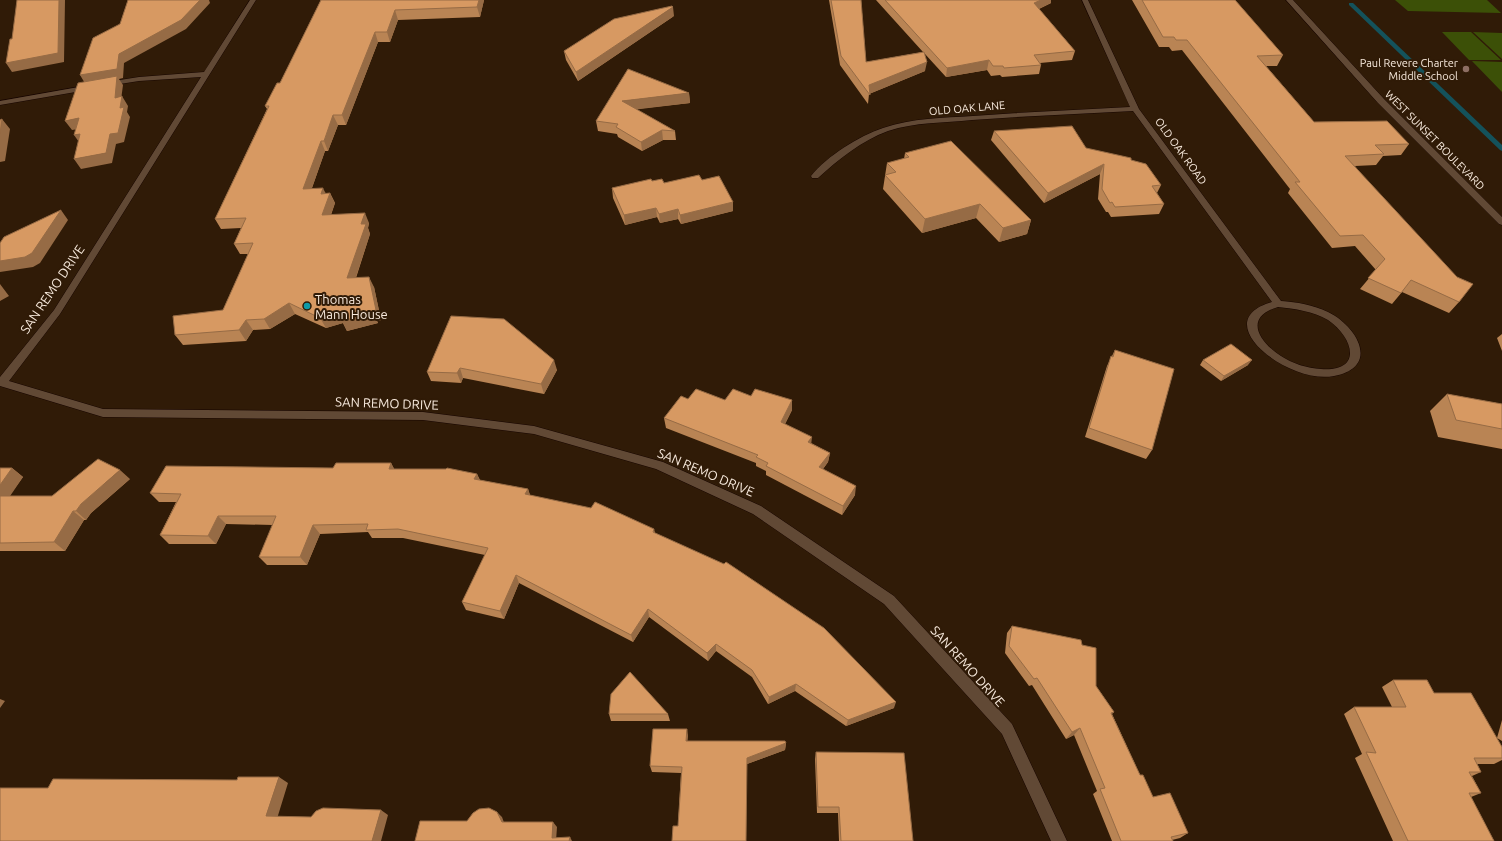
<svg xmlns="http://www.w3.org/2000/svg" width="1502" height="841" font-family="Ubuntu,sans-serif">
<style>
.green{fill:#3c5007}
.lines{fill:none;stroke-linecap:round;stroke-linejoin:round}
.stream{fill:#14525b;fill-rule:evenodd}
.minor-casing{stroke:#170500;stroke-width:1}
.secondary-casing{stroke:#170500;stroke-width:1}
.minor{fill:#614935;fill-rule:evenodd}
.secondary{fill:#614935;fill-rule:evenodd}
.wall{fill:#b98454}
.shaded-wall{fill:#966b45}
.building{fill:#d79962;stroke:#966b45}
.education-dot{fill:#8d6e63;stroke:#301b07;stroke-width:1.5}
.culture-dot{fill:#0f9aa8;stroke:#301b07;stroke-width:1.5}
.labels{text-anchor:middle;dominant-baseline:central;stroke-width:4;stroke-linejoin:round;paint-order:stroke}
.far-poi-label{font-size:11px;fill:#f7e9dc;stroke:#301b07;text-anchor:end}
.far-street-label{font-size:11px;fill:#f7e9dc;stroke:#301b07}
.street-label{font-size:13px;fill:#f7e9dc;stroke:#301b07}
.poi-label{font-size:13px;fill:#f7e9dc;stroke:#301b07;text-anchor:start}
</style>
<rect width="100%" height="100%" fill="#301b07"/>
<path class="green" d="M1395 0H1487L1501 13 1408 11Z
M1442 32H1471L1501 60H1469Z
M1473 32 1502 33V59Z
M1472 61 1502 62V92Z"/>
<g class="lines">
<path class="stream" d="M1349 3H1353L1502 145V151L1500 150 1349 5Z"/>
<g class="minor-casing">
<path id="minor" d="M250 0H256L60 314 9 381 103 409 423 412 534 426 663 462 761 506 894 596 1012 724 1067 841H1051L1002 734 884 604 753 514 656 469 534 434 423 420 103 417 0 386V377L54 310 201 77 139 81 107 86 103 84 107 82 139 77 204 72Z
M1082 0H1088L1139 109 1281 301C1297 302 1313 305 1328 312 1357 326 1381 367 1334 376 1289 385 1205 321 1272 302L1133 111C1079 114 1026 116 972 120 944 123 915 122 888 131 861 141 839 159 818 178H812L811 176C827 156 859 136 883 128 912 118 943 118 973 116 1025 112 1078 110 1130 107ZM1278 307C1295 309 1313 311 1328 320 1353 337 1364 372 1321 369 1307 368 1293 364 1281 356 1259 342 1243 317 1278 307Z
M90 85 94 87 93 89 0 105V101Z"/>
</g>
<g class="secondary-casing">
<path id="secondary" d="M1286 0H1293L1384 99 1502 217V225L1499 224 1378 103Z"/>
</g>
<use href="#minor" class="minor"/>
<use href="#secondary" class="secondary"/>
</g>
<path class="wall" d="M321 0H484L480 17 398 20 390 42H378L346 125H338L328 151H325L312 188 326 193H330L335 203 331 215 369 223 368 228 370 234 356 278 374 287 381 320 377 321 378 323 347 331 343 323 326 328 295 314 270 329 253 330 246 341 183 345 175 335 223 310 248 254H240L234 244 241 228 221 229 215 219 267 109 265 106 280 83Z
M829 0H861L866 62 923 52 876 0H1051V3L1039 9 1075 51 1072 60 1040 63 1041 65 1039 74 1002 77 1000 75 991 76 987 70 946 77 925 54V71L869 94 868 104 840 65Z
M1132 0H1235L1283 55 1277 66H1266L1314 122 1409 144 1401 155 1383 156 1376 165 1355 166 1459 302 1449 313 1402 292 1392 304 1360 289 1376 270 1355 246 1332 248 1288 193 1290 189 1182 50 1172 51 1169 47H1159Z
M674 16 578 81 566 60 564 51Z
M689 93 690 103 636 109 675 131 676 140H663L642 151 618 137 617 134 598 131 596 121Z
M994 131 1086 148 1131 160 1161 185 1157 193 1164 204 1159 214 1111 217 1108 212H1106L1098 199 1100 174 1044 203 991 140Z
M905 153 1031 220 1027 234 999 242 976 218 922 233 883 189 887 163 904 159Z
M702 180 733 202V211L681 224 678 219 660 223 657 217 625 225 613 198 612 188 652 181 664 183Z
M504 319 557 370 544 394 463 378 461 383 431 381 427 372Z
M1502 334V351L1497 338Z
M1115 350 1152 450 1146 459 1085 437 1107 366Z
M1203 360 1248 365 1221 381 1200 365Z
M1447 394 1502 404V449L1438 437 1430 411Z
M751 396 792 400V410L785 424 811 443 830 453 828 462 823 469 855 495 842 515 766 475V471L756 466V463L666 428 664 418 688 399 725 400Z
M391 463 394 469 477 474 480 480 528 489 530 495 654 529 655 533 894 708 846 726 795 691 768 704 752 677 716 651 708 661 649 617 633 642 519 583 504 619 466 610 462 602 485 555 403 538H372L368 532 320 534 307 565H267L259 557 273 525 226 524 216 544H169L160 535 176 502H159L150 493 333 468Z
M0 468H12L23 477 9 496H52L130 479 91 513 86 520H84L65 551H0Z
M1012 626 1082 645 1096 686 1114 712 1112 714 1140 775 1153 797 1188 833 1180 838 1172 840 1173 841H1112L1093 794 1097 791 1074 735 1066 739 1032 685 1029 686 1005 653 1007 633Z
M1393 680 1434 693 1497 738 1502 720V741L1497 738 1502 747V760L1494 764H1477L1481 772 1472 776 1481 793 1471 797 1494 841H1393L1355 758 1362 754 1344 714 1354 707H1392L1382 687Z
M609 714H668L670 721H611Z
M688 735 687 741 786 743 785 750 747 764 678 826 681 773 652 772 650 766Z
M816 752 913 841H839L838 813H817L815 759Z"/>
<path class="shaded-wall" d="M59 0H65L64 62 12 72 6 63Z
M200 0H209L210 3 186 29 124 63 123 78 119 79 123 85 121 100 122 96 128 106 127 112 130 117 124 142 116 144 112 163 81 169 74 159 106 153 86 85 80 75 119 54Z
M479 0H484L480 17 477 7Z
M1041 0H1051V3L1032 12 1034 3Z
M673 7 674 16 578 81 576 72Z
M395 10 398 20 390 42 387 32Z
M375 32 378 42 346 125 342 115Z
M989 60 987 70 946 77 947 68Z
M927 62 925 71 869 94V85Z
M689 93 690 103 624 111 622 101Z
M333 115 338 125 328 151 324 141Z
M79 118 85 128 72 130 65 121Z
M2 119 10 129 5 161 0 162V134Z
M662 130 663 140 642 151 641 142Z
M80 134 81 145 74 135Z
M321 141 325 151 308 199 303 189Z
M1104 164 1100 174 1044 203 1048 193Z
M323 188 328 198 321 194Z
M330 193 335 203 327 225 322 215Z
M733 202V211L681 224 680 215Z
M980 204 976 218 922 233 925 219Z
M656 208 657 217 625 225 624 215Z
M678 209V219L660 223 659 214Z
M61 210 68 220 40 263 33 267 0 272V261Z
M365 213 369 223 368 228 370 234 352 289 347 278 361 224Z
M1031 220 1027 234 999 242 1003 228Z
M369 277 374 287 381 320 377 321 378 323 347 331 343 323 326 328 320 318 340 312 372 311Z
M0 284 9 296 0 301Z
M289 303 295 314 270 329 264 319Z
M246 320 253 330 246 341 239 330Z
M554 360 557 370 544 394 541 384Z
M1252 360 1248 365 1221 381 1224 376Z
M460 368 463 378 461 383 457 373Z
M792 400V410L781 432V422Z
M812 437 811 446 808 442Z
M830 453 828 462 818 476 819 467Z
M391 463 396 472 389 469Z
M12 468 23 477 4 505 0 502V485Z
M120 470 130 479 91 513 86 520 76 511 81 504Z
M477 474 481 483 474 479Z
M856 486 855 495 842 515 843 506Z
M528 489 531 498 525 494Z
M73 511 84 520 65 551 54 542Z
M218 516 226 524 216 544 208 536Z
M313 525 320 534 307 565 300 557Z
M516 575 519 583 504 619 500 611Z
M648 609 649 617 633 642 631 635Z
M716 644V651L708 661 707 653Z
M796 684 795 691 768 704 769 697Z
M0 699 5 701 0 708Z
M896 702 894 708 846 726 848 720Z
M1080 728 1074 735 1066 739 1072 732Z
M687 729 688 735 687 747 686 741Z
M786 743 785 750 747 764V758Z
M279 777 288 783 276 822 266 816Z
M381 810 388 815 381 841H372Z
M497 812 502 817 506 828 502 822Z
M553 822 557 827 556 841 552 838Z
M570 837 572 841H569Z"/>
<path class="building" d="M17 0H59L58 53 6 63 10 39H12Z
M128 0H200L181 20 119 54 117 69 80 75 93 38 120 24Z
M321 0H479L477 7 395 10 387 32H375L342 115H333L324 141H321L303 189 323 188 321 194 330 193 322 215 365 213 361 224H366L347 278 369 277 376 310 372 311 373 313 342 321 340 312 320 318 289 303 264 319 246 320 239 330 175 335 173 316 223 310 253 243 234 244 246 218 215 219 269 106H265L277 83H280Z
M831 0H861L866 62 924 52 927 62 869 85 870 95 841 56Z
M885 0H1041L1034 3 1075 51 1034 55 1041 65 1004 68 1003 66H993L989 60 947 68Z
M1142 0H1235L1283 55 1257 56 1314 122 1387 121 1409 144 1375 145 1384 154 1345 156 1457 277 1473 284 1459 302 1411 280 1401 293 1368 278 1385 259 1363 235 1340 236 1295 182H1300L1187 40H1176L1174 37H1163Z
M672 6 673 7 576 72 564 51 614 19Z
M628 69 689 93 622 101 675 131 662 130 641 142 616 127 618 124 596 121Z
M117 76 115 98 122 96 120 108 124 107 118 133 110 134 106 153 74 159 80 134 74 135 79 118 65 121 78 83Z
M2 119 0 134V120Z
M1072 126 1086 148 1131 158V160L1146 164 1161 185 1152 186 1164 204 1115 207 1112 202 1110 203 1102 189 1104 164 1048 193 994 131Z
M951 141 1031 220 1003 228 980 204 925 219 885 175 896 172 887 163 909 157 905 153Z
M699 175 702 180 719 176 733 202 680 215 678 209 659 214 656 208 624 215 612 188 651 179 652 181 662 179 664 183Z
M61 210 32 253 25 257 0 261V243L4 237Z
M451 316 504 319 554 360 541 384 460 368 457 373 427 372Z
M1231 344 1252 360 1224 376 1203 360Z
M1115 350 1174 369 1152 450 1089 428 1111 356 1113 357Z
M696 389 725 400 733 389 751 396 755 389 792 400 781 422 812 437 808 442 830 453 819 467 856 486 843 506 766 466 768 463 756 457 758 455 664 418 681 396 688 399Z
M1447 394 1502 404V429L1456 420Z
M98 459 120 470 81 504 76 511H73L54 542 0 543V496H52Z
M336 463H391L389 469H446L447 468 477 474 474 479 528 489 525 494 591 508 595 502 654 529 653 532 724 564 726 562 824 628 896 702 848 720 796 684 769 697 752 670 716 644 707 653 648 609 631 635 516 575 500 611 462 602 488 548 398 529 366 530 368 524 313 525 300 557H259L276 516H218L208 536 160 535 181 494 150 493 166 466 333 468Z
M0 468H12L0 485Z
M1012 626 1081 640 1082 645 1096 648V686L1114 712 1111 713 1140 775H1143L1153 797 1170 793 1188 833 1171 837 1173 841H1121L1100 789 1105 788 1080 728 1072 732 1037 678 1034 679 1009 646Z
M630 672 668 714H609L611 694Z
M1393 680H1427L1434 693H1471L1502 747V758H1474L1481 772H1469L1481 793H1469L1494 841H1408L1366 752 1376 753 1354 707H1406Z
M653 729H687L686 741H785L786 743 747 758 746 841H672L673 826H678L682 767 650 766Z
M816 752 904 753 913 841H841L839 807H818Z
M238 777H279L266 816 311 817 316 811 323 808 381 810 372 841H0V788H48L53 779 237 780Z
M489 808 497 812 502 822H553L552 838 570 837 569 841H415L420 821H467L473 813 479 809Z"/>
<circle class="education-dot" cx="1466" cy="69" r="4"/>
<circle class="culture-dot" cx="307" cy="306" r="4"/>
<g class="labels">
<g class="far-poi-label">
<text x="1458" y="63">Paul Revere Charter<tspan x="1458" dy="13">Middle School</tspan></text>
</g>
<g class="far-street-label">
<text transform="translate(967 108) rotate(-5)">OLD OAK LANE</text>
<text transform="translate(1435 140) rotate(45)">WEST SUNSET BOULEVARD</text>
<text transform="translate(1181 151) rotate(54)">OLD OAK ROAD</text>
</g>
<g class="street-label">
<text transform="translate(52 289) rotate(-56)">SAN REMO DRIVE</text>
<text transform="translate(387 403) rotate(2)">SAN REMO DRIVE</text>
<text transform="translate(706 472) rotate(23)">SAN REMO DRIVE</text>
<text transform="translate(968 666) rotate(48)">SAN REMO DRIVE</text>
</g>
<g class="poi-label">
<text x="315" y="299">Thomas<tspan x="315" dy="15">Mann House</tspan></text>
</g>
</g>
</svg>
